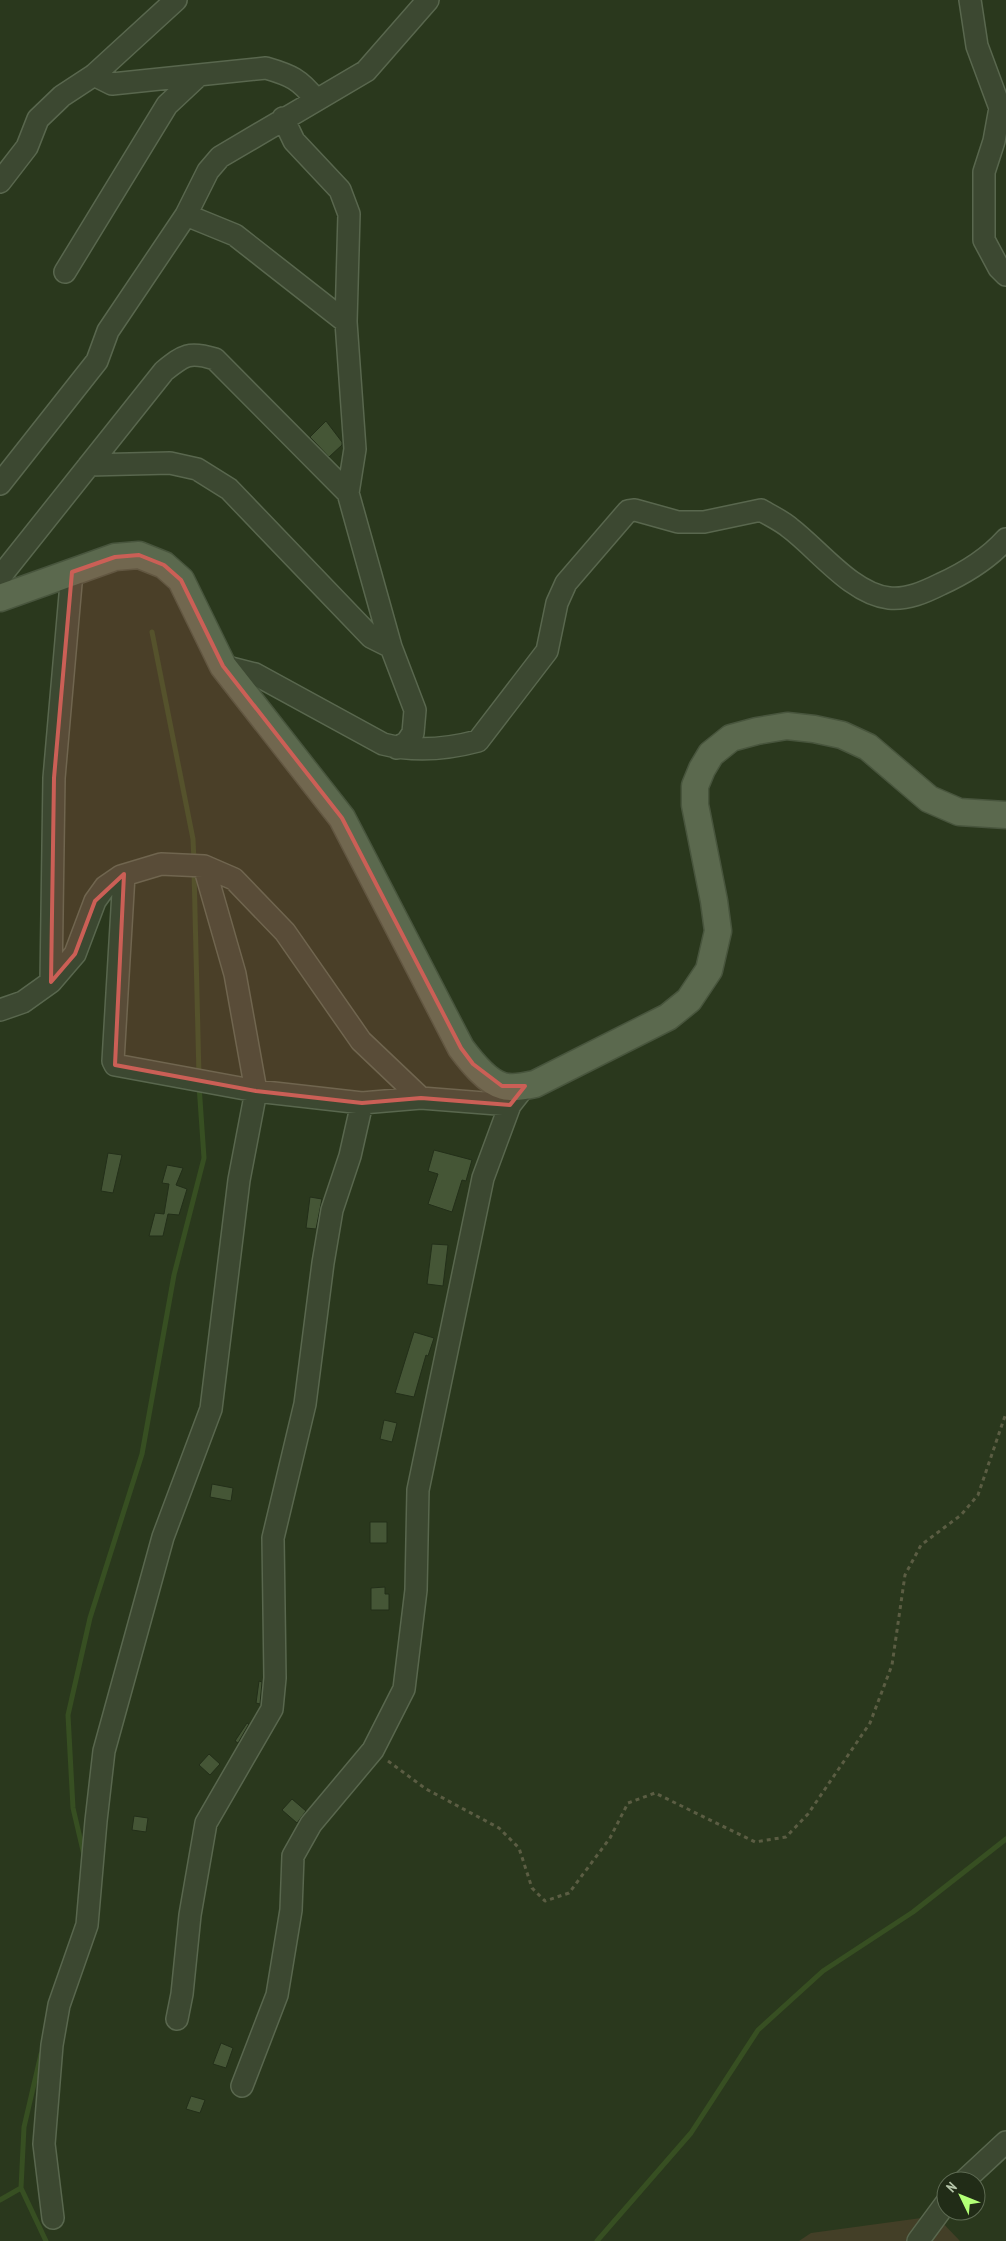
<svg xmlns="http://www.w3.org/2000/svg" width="1006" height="2241" font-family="'PT Sans Narrow',sans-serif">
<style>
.green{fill:#433f27}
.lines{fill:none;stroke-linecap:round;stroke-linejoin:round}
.stream{stroke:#374f22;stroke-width:5}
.building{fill:#455636;stroke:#232f19}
.minor-casing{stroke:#59674e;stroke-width:24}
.major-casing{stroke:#48553d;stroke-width:29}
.path{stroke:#5b5d43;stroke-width:3;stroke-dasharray:4 4;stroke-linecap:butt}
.minor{stroke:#3c4831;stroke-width:21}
.major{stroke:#5b694e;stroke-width:26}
.marked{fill:#cb5f56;fill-opacity:0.2;stroke:#cb5f56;stroke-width:4;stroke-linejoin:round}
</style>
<rect width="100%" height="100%" fill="#2a381d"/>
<path class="green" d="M936 2216 960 2241H799L811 2233Z"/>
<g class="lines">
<path class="stream" d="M152 632 193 839 194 862
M194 870 199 1077
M84 1855 73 1808 68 1715 90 1618 142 1454 174 1275 204 1158 199 1085
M41 2054 24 2127 21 2188 46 2241
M0 2200 21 2188
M597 2241 691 2133 758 2030 823 1971 913 1912 1006 1839"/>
</g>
<path class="building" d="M326 421 342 442V445L329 457 310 437Z
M434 1150 472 1160 466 1181 462 1180 452 1212 428 1204 438 1174 428 1171Z
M108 1153 122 1155 113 1193 101 1191Z
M167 1165 183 1168 176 1185 187 1189 179 1215 168 1214 163 1236H149L155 1213 164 1214 169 1184 162 1183Z
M310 1197 322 1199 316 1229 306 1228Z
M432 1244 448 1245 443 1286 427 1284Z
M414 1332 434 1338 428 1356 426 1355 414 1397 395 1393Z
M384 1420 397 1423 392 1442 380 1439Z
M212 1484 233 1488 231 1501 210 1497Z
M370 1522H387V1543H370Z
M385 1587V1594H389V1610H371V1588Z
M259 1681 262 1682 260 1704 256 1703Z
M247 1723 249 1724 238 1743 235 1741Z
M209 1754 220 1764 210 1775 199 1765Z
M292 1799 306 1811 297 1823 282 1810Z
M134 1816 148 1818 146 1832 132 1830Z
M221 2043 233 2048 226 2068 213 2064Z
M191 2096 205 2100 200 2113 186 2109Z"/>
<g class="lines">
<g class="minor-casing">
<path id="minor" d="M970 0 977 46 1000 108 994 141 984 172V240L999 268 1006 275
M94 75 112 84 266 68C290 75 300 79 316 100
M283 118 294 141 340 190 349 214 346 322 355 449 348 493 391 647 415 710 413 733 407 742 397 748
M0 182 27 147 38 119 62 96 94 75 176 0
M186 215 235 235 346 322
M65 272 167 105 198 76
M89 465 170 463 197 469 229 489 371 637 391 647
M0 484 97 361 108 331 186 215 208 171 220 157 366 71 428 0
M0 577 164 371C184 355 189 351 215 359L348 493
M223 666 255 674 383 744C414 752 448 749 478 741L547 651 557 603 566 583 628 511 635 510 678 522H704L761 510C771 516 782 521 790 528 819 550 852 594 889 598 907 600 925 592 941 584 965 573 988 559 1006 539
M124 875 113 1061 115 1065 256 1091 362 1103 421 1098 510 1105
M51 982 54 778 72 572
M0 1010 23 1002 51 982 75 954 95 901 105 887 121 876 161 864 204 866 234 879 285 932 361 1041 421 1098
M177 2019 182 1994 190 1915 206 1823 272 1709 275 1678 273 1538 305 1404 323 1263 332 1210 350 1156 362 1103
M242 2086 277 1995 291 1910 293 1856 311 1824 373 1750 404 1689 416 1590 418 1490 483 1178 510 1105 525 1086
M964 2181 1006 2142
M53 2218 44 2144 52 2045 59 2005 87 1925 96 1821 104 1751 163 1537 211 1409 239 1180 256 1091 235 974 204 866
M918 2241 946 2203"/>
</g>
<g class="major-casing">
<path id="major" d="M0 598 115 557 139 555 164 565 181 580 223 666 342 818 461 1048C470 1060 487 1082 503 1086 512 1089 526 1086 535 1084L668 1017 689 1000 709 970 718 931 714 901 695 805V786L702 769 711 754 731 738 757 731 787 726 814 729 842 735 868 747 929 799 959 812 1006 815"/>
</g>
<path class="path" d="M388 1761 426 1789 499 1828 519 1848 532 1888 545 1901 569 1893 610 1838 628 1803 655 1793 755 1842 786 1837 808 1814 870 1723 892 1665 905 1575 921 1545 961 1515 978 1495 1006 1413"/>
<use href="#minor" class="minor"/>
<use href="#major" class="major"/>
</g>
<path class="marked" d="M139 555 164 565 181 580 223 666 342 818 461 1048 473 1064 502 1086H525L510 1105 421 1098 362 1103 256 1091 115 1065 124 874 95 901 75 954 51 982 54 778 72 572 115 557Z"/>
<g transform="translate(961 2196) rotate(313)"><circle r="24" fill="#212c17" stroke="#5d6a52"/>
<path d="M0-4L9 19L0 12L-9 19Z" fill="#b2ff76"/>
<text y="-8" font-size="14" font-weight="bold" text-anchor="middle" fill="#b6c6aa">N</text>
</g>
</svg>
